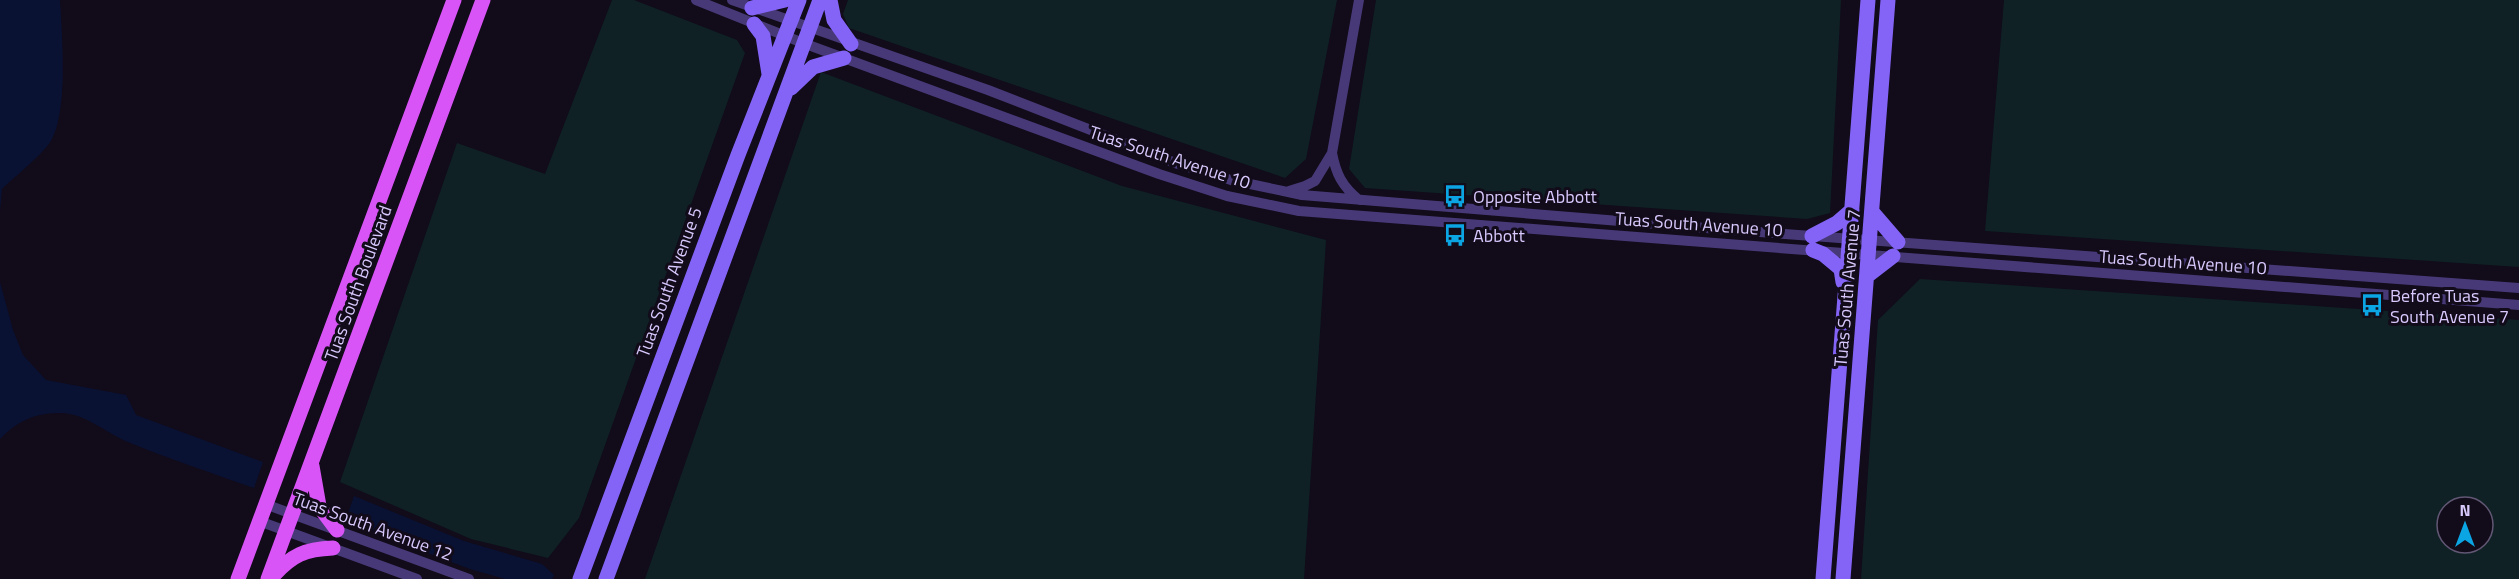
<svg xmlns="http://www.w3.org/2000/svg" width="2519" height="579" font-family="'Titillium Web',sans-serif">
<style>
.green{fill:#0f2124;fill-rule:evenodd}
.water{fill:#0a1234}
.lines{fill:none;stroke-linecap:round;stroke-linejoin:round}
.street{stroke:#473977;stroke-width:10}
.secondary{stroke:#8464f7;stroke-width:15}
.primary{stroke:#d954f6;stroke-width:15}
.labels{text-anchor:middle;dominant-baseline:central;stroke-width:6;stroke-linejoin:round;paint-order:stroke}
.street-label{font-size:18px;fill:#d8c8fc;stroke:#110b1a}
.poi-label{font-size:18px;fill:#d8c8fc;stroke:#110b1a;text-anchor:start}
</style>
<rect width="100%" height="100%" fill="#110b1a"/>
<path class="green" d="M612 0H634L737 40 745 53 579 518 548 558 471 539 340 482 457 143 545 174Z
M848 0H1337L1306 159 1285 178 849 28 843 14Z
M1376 0H1841L1830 213 1807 219 1365 188 1349 169Z
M2004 0H2519V267L1985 231Z
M821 72 1122 186 1326 240 1304 579H645Z
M1920 279 2519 320V579H1861L1878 320ZM2447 507H2483V543H2447Z"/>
<path class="water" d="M0 0H60C62 36 68 108 52 139 44 154 15 176 2 189L0 211Z
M0 282 13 330 23 355 46 380 126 395 136 415 263 462 254 488C212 473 169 459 128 442 106 433 85 413 61 413 36 412 17 421 0 439Z
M354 496 464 541 542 564 554 575 552 579H505L470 569 345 522Z"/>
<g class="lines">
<path class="street" d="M696 0 803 43 1159 174 1227 196 1299 211 2519 305
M732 0 988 90 1178 164 1231 180 1302 195 1718 229 2519 288
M1332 153C1336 174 1342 186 1359 200
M1289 191 1305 186 1315 181 1332 153 1359 0
M265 504 469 579
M259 521 417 579"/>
<path class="secondary" d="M830 0 834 20 851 44
M752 8 785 0
M754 24 763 36 769 74
M791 88 813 67 844 58
M1873 213 1898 242
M1812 236 1837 223 1852 210
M1813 250 1823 254 1841 269 1843 282
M1867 276 1893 256
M580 579 738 155 799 0
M606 579 820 0
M1823 579 1868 0
M1843 579 1888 0"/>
<path class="primary" d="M312 466 319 506 337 530
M273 576C292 555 305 549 333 548
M238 579 454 0
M268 579 483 0"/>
</g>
<defs>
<g id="bus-bare" transform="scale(1.8)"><path d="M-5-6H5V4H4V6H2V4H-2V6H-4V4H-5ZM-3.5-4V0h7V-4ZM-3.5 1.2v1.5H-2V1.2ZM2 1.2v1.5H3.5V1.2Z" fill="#0ca5e4" stroke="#110b1a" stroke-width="2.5" paint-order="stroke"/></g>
</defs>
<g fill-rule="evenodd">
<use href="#bus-bare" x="1455" y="196"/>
<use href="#bus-bare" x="1455" y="235"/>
<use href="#bus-bare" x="2372" y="305"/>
</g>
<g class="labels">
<g class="street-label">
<text transform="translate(1170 157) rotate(18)">Tuas South Avenue 10</text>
<text transform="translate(1699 224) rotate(4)">Tuas South Avenue 10</text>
<text transform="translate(2183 262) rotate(4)">Tuas South Avenue 10</text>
<text transform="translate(669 282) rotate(-70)">Tuas South Avenue 5</text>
<text transform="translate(358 283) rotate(-70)">Tuas South Boulevard</text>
<text transform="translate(1847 288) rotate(-85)">Tuas South Avenue 7</text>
<text transform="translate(373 526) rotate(20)">Tuas South Avenue 12</text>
</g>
<g class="poi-label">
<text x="1473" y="196">Opposite Abbott</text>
<text x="1473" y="235">Abbott</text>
<text x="2390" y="295">Before Tuas<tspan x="2390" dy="21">South Avenue 7</tspan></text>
</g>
</g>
<g transform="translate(2465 525)"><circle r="28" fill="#110b1a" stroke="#615774" stroke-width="1.5"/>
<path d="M0-4.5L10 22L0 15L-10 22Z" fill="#0ca5e4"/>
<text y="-9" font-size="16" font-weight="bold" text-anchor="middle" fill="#d8c8fc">N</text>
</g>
</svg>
